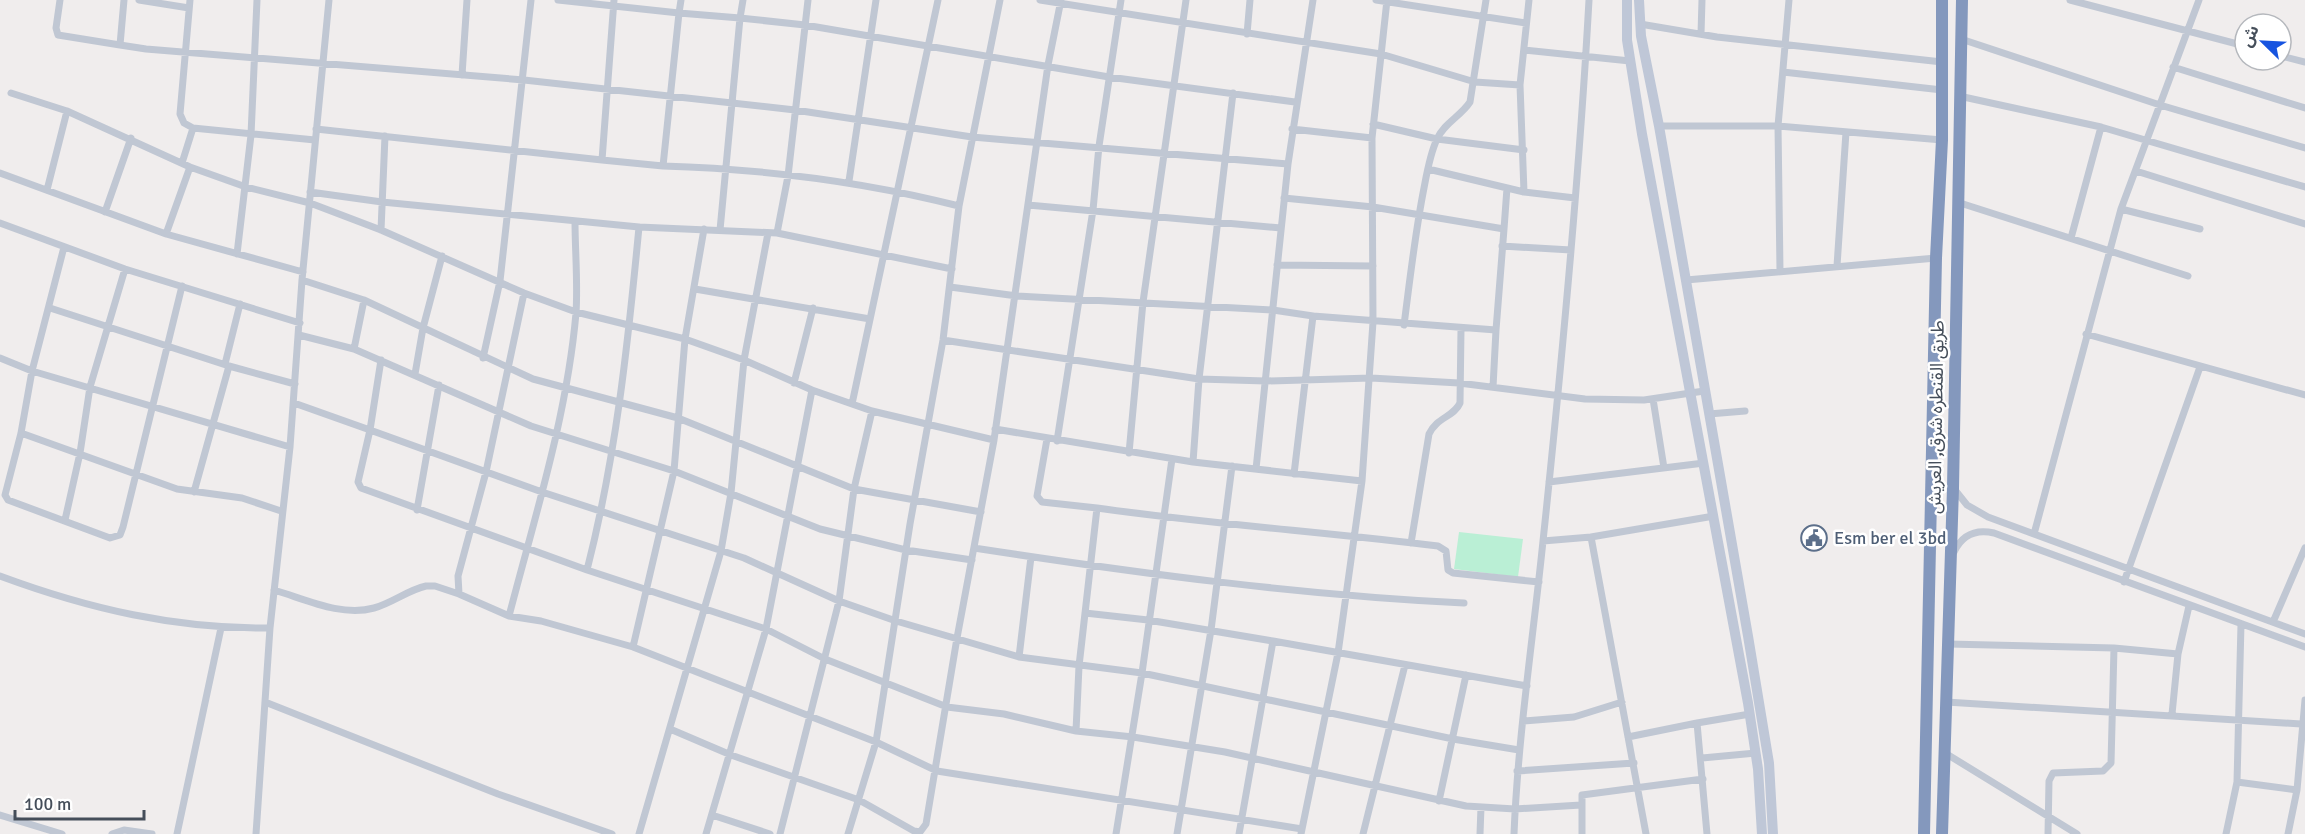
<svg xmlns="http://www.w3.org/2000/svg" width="2305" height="834" font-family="Signika,'Noto Sans Arabic',sans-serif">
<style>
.green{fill:#baefd5}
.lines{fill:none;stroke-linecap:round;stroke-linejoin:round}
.street{stroke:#c0c7d3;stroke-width:7}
.secondary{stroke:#bfc7d7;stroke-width:10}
.highway{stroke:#8498bd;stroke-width:12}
.labels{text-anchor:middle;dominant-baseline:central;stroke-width:5;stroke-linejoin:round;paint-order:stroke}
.street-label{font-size:18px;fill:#454e5a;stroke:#fff}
.service-label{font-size:18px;fill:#4e5e75;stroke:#fff;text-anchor:start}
</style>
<rect width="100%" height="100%" fill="#f0eded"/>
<path class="green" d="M1459 532 1523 539 1518 577 1454 569Z"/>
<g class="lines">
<path class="street" d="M60 0 56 28 58 35 120 45
M124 0 120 45 146 49 524 80 795 110 972 137 1288 164
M139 0 189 8
M190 0 180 114 184 123 193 128 315 140
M558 0 679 13 681 0
M614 0 602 160 663 166 679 13 740 18 720 230
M743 0 740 18 805 25 1109 77 1295 102
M1040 0 1381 54 1475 82 1520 85
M1376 0 1526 23
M2070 0 2245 46
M1640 24 1717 37 1942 62
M1247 34 1250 0
M1701 34 1702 0
M1961 39 2160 105 2305 148
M1524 50 1630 61
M2281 56 2305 62
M2173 67 2305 108
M1783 72 1942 90
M462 75 467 0
M11 93 67 111 190 167 246 187 310 203 381 230 524 293 576 312 685 339 744 360 731 493 721 551 639 834
M1959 96 2101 127 2305 187
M1373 124 1437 139 1524 150
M1659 126H1778L1942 140
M316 129 602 160
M1292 129 1372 138
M182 163 193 128
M663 166C763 169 861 181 959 206
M1428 169 1524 192 1575 198
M2136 171 2305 224
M0 173 166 234 303 272
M849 181 876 0
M47 190 67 111
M1524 192 1520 85 1529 0
M1284 198 1373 207 1504 229 1496 330
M1957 202 2188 276
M1028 205 1281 228
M2121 209 2200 229
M105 212 131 138
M0 223 125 269 300 323
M639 227 777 233 788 176 808 0
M1504 229 1507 188
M381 230 385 136
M777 233 952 269
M166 234 190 167
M2071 238 2101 127
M1502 246 1571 250
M64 247 32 371 21 433 5 495 8 500 110 538 120 535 123 527 182 286
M237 254 251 135 257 0
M1277 265 1373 266
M1837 266 1846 132
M1780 271 1778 126 1789 0
M302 280 364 300 533 379 678 418 854 489 872 411
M1686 280 1936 258
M950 287 1017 296 1273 310 1313 316 1294 474
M695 289 870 319
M524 293 486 472 458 576 459 594 509 616 541 621 633 647 876 742 937 771 1302 829
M50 308 229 366 194 492
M1313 316 1496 330 1493 387
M1404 325C1410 279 1415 233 1424 188 1427 172 1430 154 1437 139 1444 123 1461 116 1470 102L1486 0
M2086 334 2305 395
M299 335 354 349 531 426 674 471 820 529 906 550 972 560
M943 340 1199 379 1266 381 1371 378 1459 383 1585 399 1644 400 1704 391
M354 349 364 300
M0 358 32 371 290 447
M483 358 500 281 531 0
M381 360 370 430 542 492 744 558 839 601 896 621 1019 657
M225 364 240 304
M229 366 295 384
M415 374 423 328 442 256
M794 383 813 308
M812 390 872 411 994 440
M1653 399 1664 468
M294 403 370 430 358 482 361 488 587 570C616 457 628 343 639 227L382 202 310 192
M852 404 938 0
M1709 414 1745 411
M995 429 1193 462 1362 481
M21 433 177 489 242 498 281 511
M1047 439 1037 496 1042 502 1097 508
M1057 441 1093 210 1099 146 1121 0
M1129 453 1143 302 1186 0
M1193 462 1199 379 1233 93
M1256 469 1288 164 1313 0
M1549 482 1704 463
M1955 490 1967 505 1988 517 2305 634
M417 510 439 385
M65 520 80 453 90 387 125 269
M2034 534 2121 209 2199 0
M1591 537 1646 834
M1543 541 1591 537 1714 516
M1411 543 1429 434C1437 417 1454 417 1460 403L1461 329
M974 548C1137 573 1299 595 1464 603
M1954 552C1962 535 1976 529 1994 533L2305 647
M1031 557 1019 657 1142 673 1453 739 1519 750
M587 570 766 629 825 659 947 707 1004 714 1076 731 1133 737 1225 752 1466 806 1515 809 1581 805
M0 576C89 609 176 629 270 628
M2124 582 2200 367
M274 590C305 599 341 617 374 608 392 603 408 590 426 586H435L459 594
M1085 613 1148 620 1273 641
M509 616C535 516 567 416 576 313 578 283 575 251 575 221
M2273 622 2305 548
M1948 644 2114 648 2178 654
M633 647 674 471 685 339 704 229
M265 702 498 794 612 834
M1946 702 2301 724
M2172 714 2178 654 2189 606
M1523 721 1574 717 1622 702
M1697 723 1750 714
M670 729 731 755 859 800 914 831 920 832 926 824 957 638 994 440 1048 65 1061 0
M1076 731 1079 666 1097 508C1210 524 1324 532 1438 546L1446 551 1448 570 1453 573 1539 582
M1628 737 1697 723 1707 834
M1945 753 2077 834
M1702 758 1756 753
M1517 771 1634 763
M2237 782 2297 790
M1439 801 1466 675
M0 815 62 834
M712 815 770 834
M112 834 124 830 152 834
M177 834 221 628
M256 834 270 628 290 447 302 280 329 0
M706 834 766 629 812 390 744 360 768 233
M780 834 839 601 854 489 981 512
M848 834 876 742 910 524 943 340 959 206 1000 0
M1116 834 1142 673 1172 459
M1177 834 1211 630 1232 466
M1239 834 1273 641 1527 686
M1301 834 1338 653 1362 481 1373 322 1372 138 1387 0
M1363 834 1405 665
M1480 834 1481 807
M1514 834C1518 736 1533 639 1543 541 1562 361 1579 181 1589 0
M1582 834V795L1703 779
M2048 834 2049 781 2053 773 2103 771 2111 763 2114 648
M2226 834 2237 782 2241 624
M2288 834 2297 790 2305 700"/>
<path class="secondary" d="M1627 0V40L1642 134 1748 703 1758 769 1762 834
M1639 0 1641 36 1659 126 1748 636 1769 763 1773 834"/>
<path class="highway" d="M1924 834 1936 258 1942 140V0
M1942 834 1953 488 1962 0"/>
</g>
<defs>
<g id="civic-ring" transform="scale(1.35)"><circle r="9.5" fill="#fff" stroke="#5c6f8a" stroke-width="1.5"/><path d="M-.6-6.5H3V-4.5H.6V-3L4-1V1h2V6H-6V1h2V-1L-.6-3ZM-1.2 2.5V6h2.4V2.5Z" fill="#5c6f8a"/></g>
</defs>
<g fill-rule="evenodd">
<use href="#civic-ring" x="1814" y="538"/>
</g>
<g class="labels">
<g class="street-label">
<text transform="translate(1936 417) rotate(-89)">طريق القنطره شرق, العريش</text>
</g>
<g class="service-label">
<text x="1834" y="538">Esm ber el 3bd</text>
</g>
</g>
<g transform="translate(2263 42) rotate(294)"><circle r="28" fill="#ffffff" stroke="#b5b8bd" stroke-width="1.5"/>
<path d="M0-4.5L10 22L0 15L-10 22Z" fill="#1754e0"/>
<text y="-9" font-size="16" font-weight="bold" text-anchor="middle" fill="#454e5a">ش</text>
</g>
<path d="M15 810v9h129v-9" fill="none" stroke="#454e5a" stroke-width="3"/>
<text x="24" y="810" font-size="18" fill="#454e5a" stroke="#ffffff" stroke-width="4.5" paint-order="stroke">100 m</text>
</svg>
